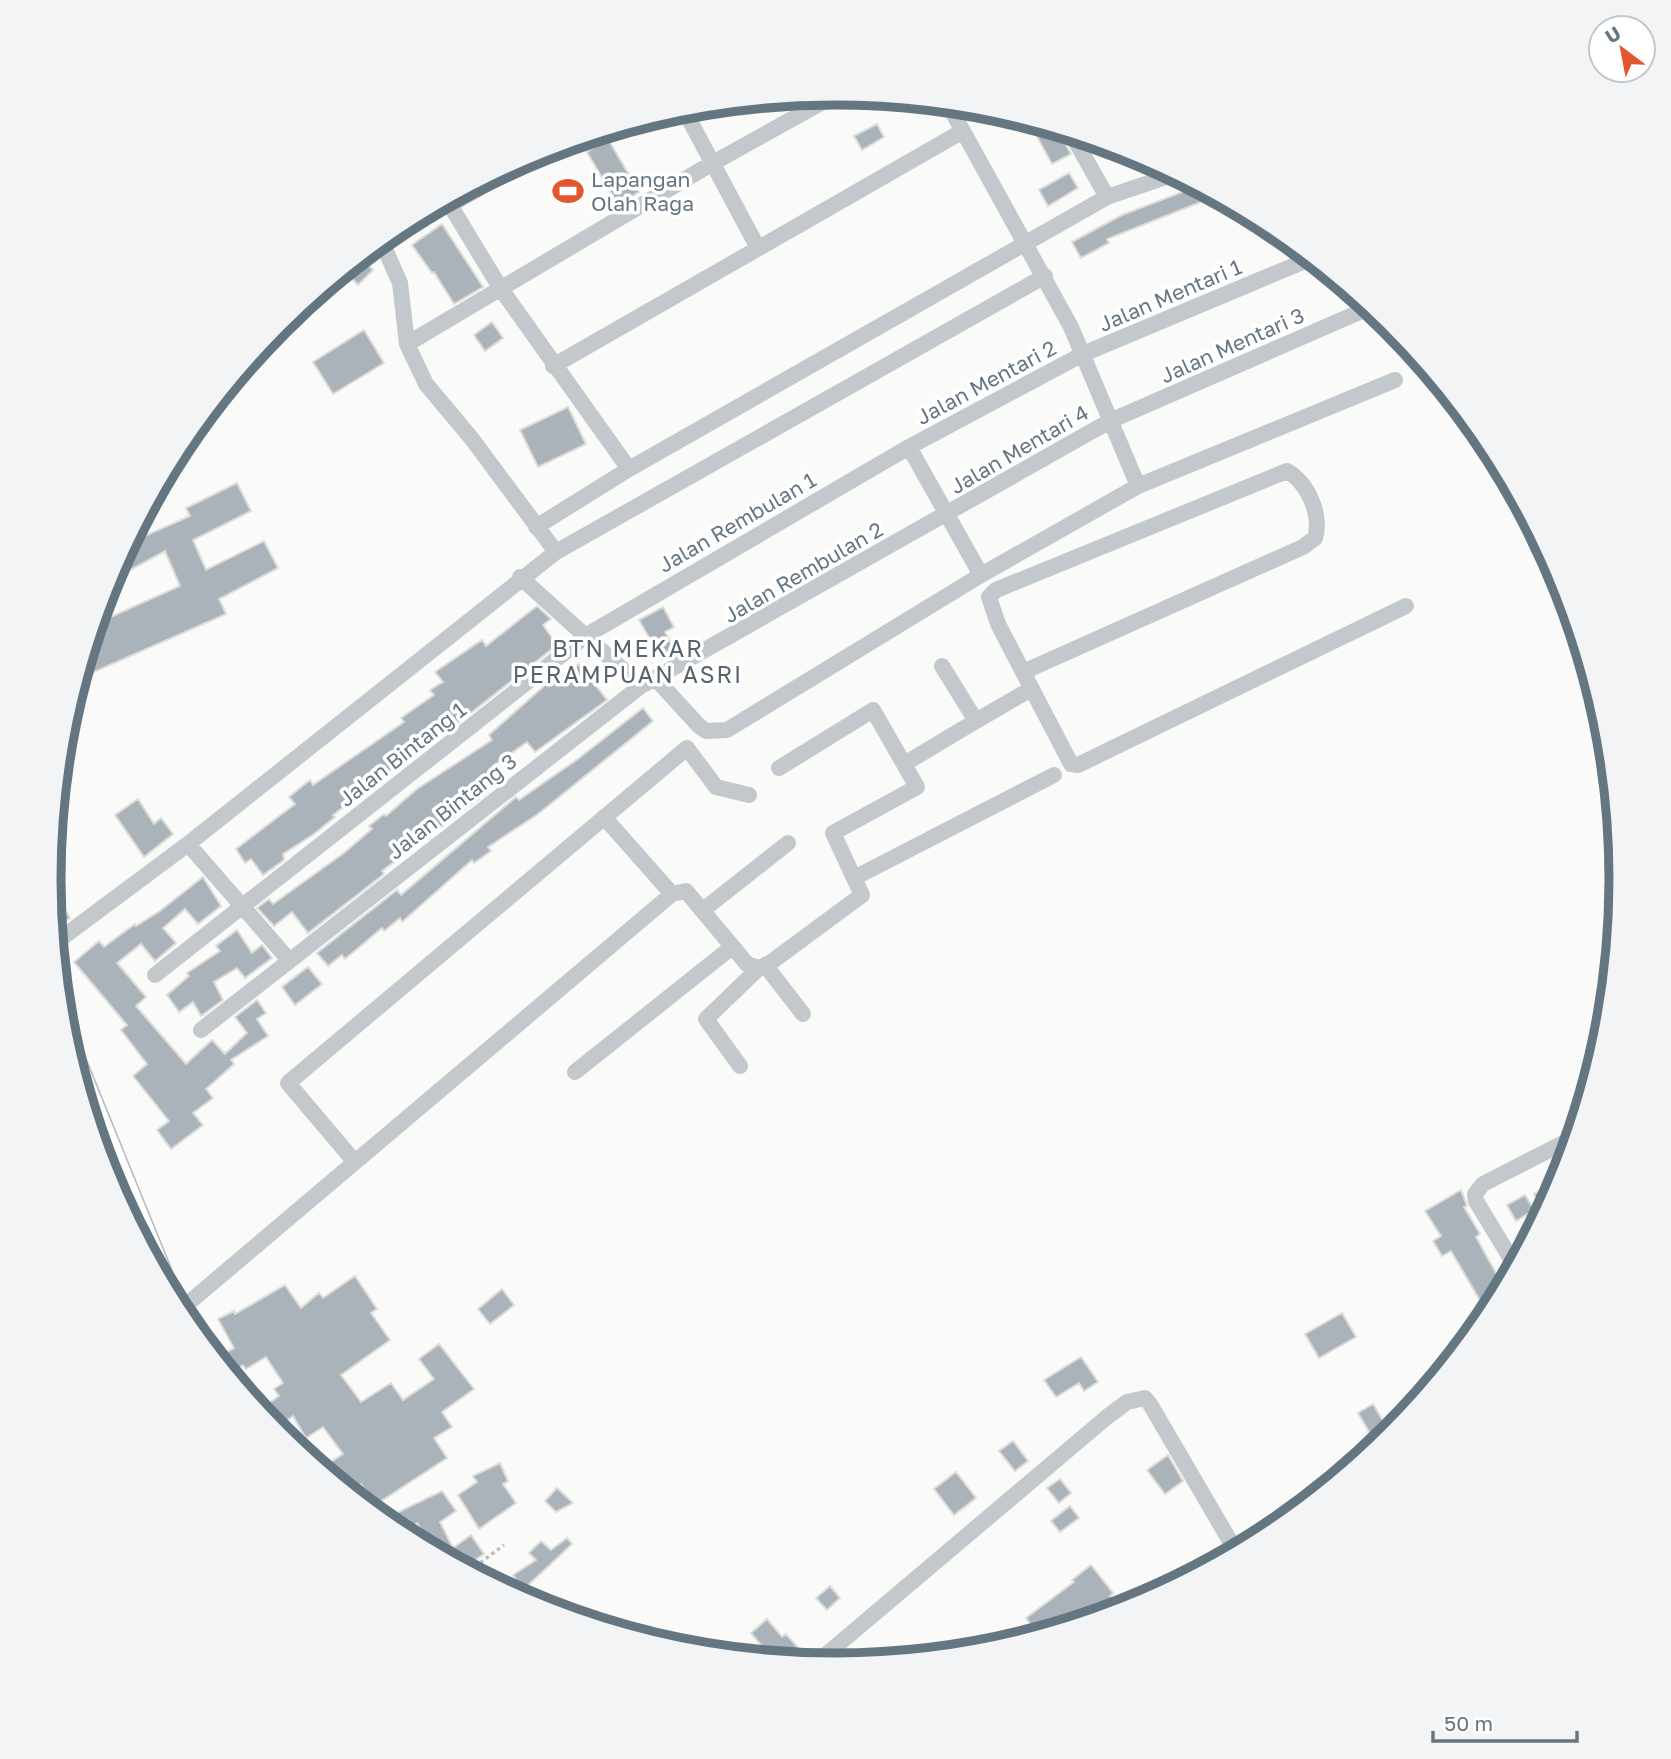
<svg xmlns="http://www.w3.org/2000/svg" width="1671" height="1759" font-family="'Golos Text',sans-serif">
<style>
.building{fill:#aab3b9;stroke:#dcdcda;stroke-width:2}
.lines{fill:none;stroke-linecap:round;stroke-linejoin:round}
.secondary-casing{stroke:#b3babf;stroke-width:26}
.path{stroke:#bbbfc2;stroke-width:3.5;stroke-dasharray:3.5 3.5;stroke-linecap:butt}
.street{stroke:#c3c8cc;stroke-width:16}
.secondary{stroke:#fff;stroke-width:23}
.labels{text-anchor:middle;dominant-baseline:central;stroke-width:7;stroke-linejoin:round;paint-order:stroke}
.poi-label{font-size:21px;fill:#657683;stroke:#fff;text-anchor:start}
.street-label{font-size:21px;fill:#657683;stroke:#fff}
.neighbourhood-label{font-size:23px;letter-spacing:2px;fill:#57646e;stroke:#fff}
.rim{fill:none;stroke:#657683;stroke-width:9}
</style>
<rect width="100%" height="100%" fill="#fafaf8"/>
<path class="building" d="M1028 120 1057 129 1071 154 1052 164Z
M877 124 884 137 862 150 854 136Z
M608 139 639 192 618 205 587 152Z
M1069 173 1078 188 1048 206 1039 190Z
M1198 186 1216 196 1107 239 1109 243 1081 258 1072 242 1122 215Z
M442 224 483 287 454 304 434 272 432 273 412 245Z
M360 257 373 270 358 285 344 270Z
M492 322 503 338 485 351 474 335Z
M364 330 384 363 333 394 313 362Z
M568 407 586 444 538 467 520 430Z
M237 483 251 511 193 540 206 570 264 541 278 568 219 599 226 614 78 679 95 624 180 586 165 551 125 573 118 561 133 533 136 540 190 516 186 508Z
M537 606 551 619 543 625 557 645 443 735 419 748 333 815 335 817 314 834 283 854 284 860 263 875 251 859 245 863 236 849 295 804 289 797 310 780 313 785 404 722 401 718 434 695 430 690 443 682 435 672 482 640 486 646Z
M663 607 674 627 665 632 676 653 662 660 639 620Z
M579 664 607 700 535 752 527 742 493 766 500 775 483 786 488 792 382 871 384 874 308 933 292 912 274 926 257 908 269 899 273 904 344 853 372 829 369 826 384 814 386 816 417 789 492 740 489 735 543 687 541 685 557 672 562 680Z
M643 708 653 721 538 814 488 847 491 851 474 863 472 860 402 922 400 918 384 931 382 928 345 959 342 955 328 966 317 953 397 890 401 895 516 797 519 800 578 759Z
M138 799 154 824 161 818 173 834 144 857 115 815Z
M203 877 221 906 198 924 185 909 163 928 176 943 155 961 141 944 117 963 146 997 136 1006 186 1064 212 1040 225 1054 247 1033 235 1017 257 1000 266 1013 257 1019 268 1036 231 1060 234 1064 206 1089 213 1098 193 1113 203 1125 171 1149 157 1130 169 1121 133 1076 147 1064 121 1030 127 1025 74 962 99 941 104 947 135 924 136 926 160 911Z
M49 879 70 918 54 927 52 913Z
M237 930 252 953 262 945 272 958 245 978 237 968 214 982 223 1000 201 1016 193 1002 179 1012 167 995 189 976 187 973 220 951 216 946Z
M308 967 322 984 295 1005 282 987Z
M1563 1177 1562 1181 1544 1214 1534 1194Z
M1461 1190 1467 1206 1464 1207 1480 1234 1476 1237 1497 1275 1501 1273 1507 1284 1481 1302 1451 1251 1442 1256 1433 1241 1441 1236 1425 1211Z
M1525 1195 1534 1210 1516 1221 1507 1205Z
M355 1276 377 1309 371 1313 390 1340 341 1375 361 1402 391 1383 403 1400 434 1379 419 1359 439 1344 474 1389 442 1412 452 1427 434 1438 447 1458 375 1505 361 1484 349 1493 320 1469 343 1454 323 1427 306 1438 293 1416 274 1430 267 1421 259 1410 279 1396 274 1389 283 1383 266 1357 246 1369 243 1365 229 1374 216 1358 234 1348 218 1319 234 1311 235 1314 285 1285 301 1308 319 1293 323 1298Z
M502 1289 514 1305 490 1324 478 1309Z
M1342 1313 1356 1337 1319 1358 1305 1334Z
M1081 1357 1098 1382 1084 1391 1079 1383 1056 1397 1044 1380Z
M1373 1404 1392 1436 1378 1447 1358 1413Z
M1013 1441 1028 1461 1015 1471 999 1451Z
M1168 1455 1183 1481 1165 1494 1147 1470Z
M500 1463 508 1481 503 1484 516 1503 479 1529 458 1495 477 1482 473 1476Z
M956 1472 976 1498 954 1515 934 1489Z
M1060 1479 1071 1493 1059 1503 1047 1488Z
M557 1488 573 1503 556 1512 545 1501Z
M442 1491 456 1511 440 1522 453 1548 471 1535 484 1554 463 1568 436 1553 417 1523 412 1526 409 1521 395 1531 382 1520Z
M1070 1506 1079 1518 1060 1532 1051 1521Z
M567 1538 572 1544 523 1590 513 1575 536 1560 529 1553 541 1541 551 1550Z
M1091 1565 1113 1593 1110 1596 1122 1611 1039 1636 1026 1618 1074 1582 1072 1580Z
M830 1586 840 1598 827 1610 816 1598Z
M767 1619 782 1637 786 1634 807 1658 805 1663 757 1658 766 1651 751 1633Z"/>
<g class="lines">
<g class="secondary-casing">
<path id="secondary" d="M70 1052 166 1288"/>
</g>
<path class="path" d="M469 1571 504 1545"/>
<path class="street" d="M948 104 1071 327 1138 486
M683 108 758 248
M1071 133 1107 197
M447 200 501 289 629 469
M450 205 549 148
M381 240 400 283 407 344 426 384 472 439 556 552
M407 344 711 164 839 93
M553 366 963 131
M536 527 629 469 1107 197 1175 174
M981 575 1138 486 1395 380
M520 577 641 686
M1023 672 1303 547 1315 538C1322 515 1308 483 1287 471L996 590 989 597 998 624 1071 764 1078 765 1406 606
M656 679 699 726 706 731 727 730 981 575 909 447
M976 721 1031 689
M904 764 976 721 942 666
M779 768 873 710 917 787 833 833 854 878
M604 817 672 894
M188 844 289 960
M703 910 788 843
M55 943 188 844 556 552 1045 276
M765 965 803 1014
M155 975 587 635 909 447 1083 354 1312 258
M201 1030 641 686 1110 421 1371 307
M740 1066 706 1019 759 968
M575 1072 732 947
M354 1161 288 1083 687 748 716 787 749 795
M1516 1267 1476 1201 1475 1194 1483 1184 1575 1137
M179 1311 672 894 686 891 747 964 759 968 770 963 862 895 854 878 1054 775
M815 1664 1107 1417 1127 1402 1145 1398 1150 1404 1237 1553"/>
<use href="#secondary" class="secondary"/>
</g>
<defs>
<g id="stadium-bare" transform="scale(2.415)"><path d="M0-5a6.5 5 0 1 0 0 10a6.5 5 0 1 0 0-10ZM-3.5-1.8h7v3.6h-7Z" fill="#e4572e" stroke="#fff" stroke-width="2.5" paint-order="stroke"/></g>
</defs>
<g fill-rule="evenodd">
<use href="#stadium-bare" x="568" y="191"/>
</g>
<g class="labels">
<g class="poi-label">
<text x="591" y="179">Lapangan<tspan x="591" dy="24">Olah Raga</tspan></text>
</g>
<g class="street-label">
<text transform="translate(1170 295) rotate(-23)">Jalan Mentari 1</text>
<text transform="translate(1232 345) rotate(-24)">Jalan Mentari 3</text>
<text transform="translate(986 382) rotate(-28)">Jalan Mentari 2</text>
<text transform="translate(1019 449) rotate(-30)">Jalan Mentari 4</text>
<text transform="translate(737 522) rotate(-30)">Jalan Rembulan 1</text>
<text transform="translate(803 572) rotate(-30)">Jalan Rembulan 2</text>
<text transform="translate(402 754) rotate(-38)">Jalan Bintang 1</text>
<text transform="translate(452 806) rotate(-38)">Jalan Bintang 3</text>
</g>
<g class="neighbourhood-label">
<text x="628" y="648">BTN MEKAR<tspan x="628" dy="26">PERAMPUAN ASRI</tspan></text>
</g>
</g>
<path d="M0 0H1671V1759H0ZM61 879a774 774 0 1 1 1548 0a774 774 0 1 1-1548 0Z" fill="#f3f4f5" fill-rule="evenodd"/>
<path class="rim" d="M61 879a774 774 0 1 1 1548 0a774 774 0 1 1-1548 0Z"/>
<g transform="translate(1622 49) rotate(328)"><circle r="33" fill="#ffffff" stroke="#c1c8cd" stroke-width="2"/>
<path d="M0-5L12 26L0 18L-12 26Z" fill="#e4572e"/>
<text y="-10" font-size="19" font-weight="bold" text-anchor="middle" fill="#657683">U</text>
</g>
<path d="M1433 1731v10h144v-10" fill="none" stroke="#657683" stroke-width="3.5"/>
<text x="1444" y="1731" font-size="21" fill="#657683" stroke="#ffffff" stroke-width="5" paint-order="stroke">50 m</text>
</svg>
